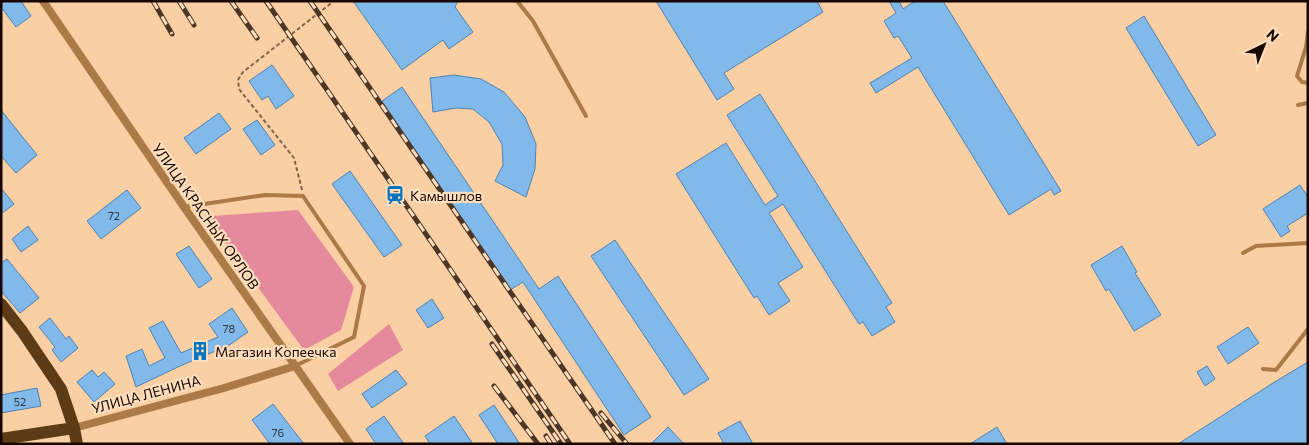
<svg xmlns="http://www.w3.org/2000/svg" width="1309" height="445" font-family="Commissioner,sans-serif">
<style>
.green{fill:#e5899c}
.building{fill:#82b9eb;stroke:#4d82b2}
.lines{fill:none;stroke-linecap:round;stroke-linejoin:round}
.path{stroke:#7f634b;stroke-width:2;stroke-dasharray:4 2.5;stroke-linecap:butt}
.service{stroke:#ab7a46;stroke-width:4}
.minor{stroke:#ab7a46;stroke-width:8}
.primary{stroke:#5c3c16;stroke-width:12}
.rail-casing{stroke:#4c3626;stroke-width:5}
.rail{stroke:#ffdebe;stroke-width:3;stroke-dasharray:9;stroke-linecap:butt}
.labels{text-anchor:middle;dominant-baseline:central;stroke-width:4.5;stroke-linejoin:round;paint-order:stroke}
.number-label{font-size:11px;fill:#32343b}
.poi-label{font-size:14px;fill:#180700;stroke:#ffdebe;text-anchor:start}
.street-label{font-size:14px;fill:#180700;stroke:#ffdebe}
</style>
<rect width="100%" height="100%" fill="#f9cfa3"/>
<path class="green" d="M298 210 354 287 341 330 304 350 207 218 211 216Z
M389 324 403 350 338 391 328 374Z"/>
<path class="building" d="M1 1H21L31 16 16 27 1 7Z
M353 1H458L455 7 473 32 449 49 443 40 402 70Z
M656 1H817L823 12 724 73 734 89 717 100Z
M889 1H899L903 9 915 1H943L1061 191 1054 195 1051 189 1009 215 918 67 876 93 870 83 912 58 898 36 894 38 884 21 896 13Z
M1144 16 1216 135 1198 146 1126 28Z
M272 65 294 96 276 109 268 96 262 100 249 81Z
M454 75 481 79 504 92 525 117 536 144 535 169 526 197 495 181 503 165 502 144 489 122 473 109 456 108 433 112 430 78Z
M402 87 539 289 558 276 651 417 624 435 523 282 510 290 382 101Z
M760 94 892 303 886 307 895 322 872 336 863 322 859 324 783 204 769 213 803 267 778 283 790 301 769 315 757 296 754 298 676 174 726 143 765 205 778 196 727 115Z
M1 110 37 155 16 173 1 156Z
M219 113 231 129 196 154 184 138Z
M257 120 275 145 261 155 243 129Z
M350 171 402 245 384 257 332 184Z
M1300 185 1308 197V213L1287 226 1290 231 1281 237 1263 209Z
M1 188 14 204 1 214Z
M127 190 141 208 101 239 87 221Z
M28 226 38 240 21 252 12 239Z
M615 240 709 379 684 395 591 256Z
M189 246 212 279 199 288 176 254Z
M1122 246 1137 272 1135 273 1161 315 1134 331 1109 289 1106 291 1091 265Z
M7 259 39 298 20 313 1 291V263Z
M432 299 444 318 428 328 416 310Z
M232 308 248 332 225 348V347L180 366 136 387 126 356 142 349 149 366 165 358 149 328 163 321 181 353 218 337 209 324Z
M50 318 66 339 69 336 78 348 61 362 52 350 55 347 39 327Z
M1248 327 1259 343 1228 364 1217 347Z
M1308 362V444H1178L1273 383Z
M1207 366 1215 379 1205 386 1197 372Z
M92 370 98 377 104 372 115 384 94 402 77 382Z
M396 370 407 384 372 408 362 394Z
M37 388 41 406 1 413V395Z
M273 404 304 444H270L252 420Z
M494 405 520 444H498L479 415Z
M384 416 404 444H376L366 429Z
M454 416 473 444H430L425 436Z
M740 421 753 444H724L718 433Z
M668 427 684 444H651Z
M997 427 1007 444H970Z"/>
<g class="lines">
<path class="path" d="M302 190 294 158 239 89 238 80 243 72 334 1"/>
<path class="service" d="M517 1 533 21 586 116
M1308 32 1306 47 1297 76 1302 82 1308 83
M1298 105 1308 103
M184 207 265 195 303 196 364 286 354 337 295 366
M1243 253 1256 246 1308 243
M1263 369 1276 370 1308 329"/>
<path class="minor" d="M43 1 184 207 350 444
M74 428 224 388 295 366"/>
<path class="primary" d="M1 304 22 331 61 389 74 428 77 444
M1 439 74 428"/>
<g class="rail-casing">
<path id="rail" d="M153 1 172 34
M179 1 194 25
M231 1 257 38
M266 1 570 444
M310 1 615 444
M492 344 561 444
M494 386 538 444
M601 413 627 444
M546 436 551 444"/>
</g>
<use href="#rail" class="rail"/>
</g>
<defs>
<g id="station-bare" transform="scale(1.5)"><path d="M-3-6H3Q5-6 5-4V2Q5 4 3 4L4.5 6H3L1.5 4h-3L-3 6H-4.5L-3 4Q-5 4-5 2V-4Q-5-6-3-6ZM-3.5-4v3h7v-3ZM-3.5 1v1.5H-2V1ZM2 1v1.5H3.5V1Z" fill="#0175bf" stroke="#ffdebe" stroke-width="2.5" paint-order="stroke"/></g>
<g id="building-bare" transform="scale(1.5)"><path d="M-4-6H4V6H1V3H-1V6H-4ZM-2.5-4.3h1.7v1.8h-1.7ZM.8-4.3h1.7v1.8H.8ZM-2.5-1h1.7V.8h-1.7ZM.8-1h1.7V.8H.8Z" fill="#0175bf" stroke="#ffdebe" stroke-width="2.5" paint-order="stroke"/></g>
</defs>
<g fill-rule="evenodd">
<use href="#station-bare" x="395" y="195"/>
<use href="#building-bare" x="200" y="351"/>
</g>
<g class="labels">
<g class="number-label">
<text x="114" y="215">72</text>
<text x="229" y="328">78</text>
<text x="20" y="401">52</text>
<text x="278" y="432">76</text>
</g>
<g class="poi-label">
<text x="410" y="195">Камышлов</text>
<text x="215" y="351">Магазин Копеечка</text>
</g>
<g class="street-label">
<text transform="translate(206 216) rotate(55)">УЛИЦА КРАСНЫХ ОРЛОВ</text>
<text transform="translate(146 394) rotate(-15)">УЛИЦА ЛЕНИНА</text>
</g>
</g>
<rect width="1309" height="445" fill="none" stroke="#180700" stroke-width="5"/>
<g transform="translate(1264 45) rotate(43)" stroke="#ffdebe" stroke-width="4" paint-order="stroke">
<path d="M0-4L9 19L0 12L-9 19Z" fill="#180700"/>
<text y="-8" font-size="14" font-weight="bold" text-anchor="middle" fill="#180700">N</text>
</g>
</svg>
